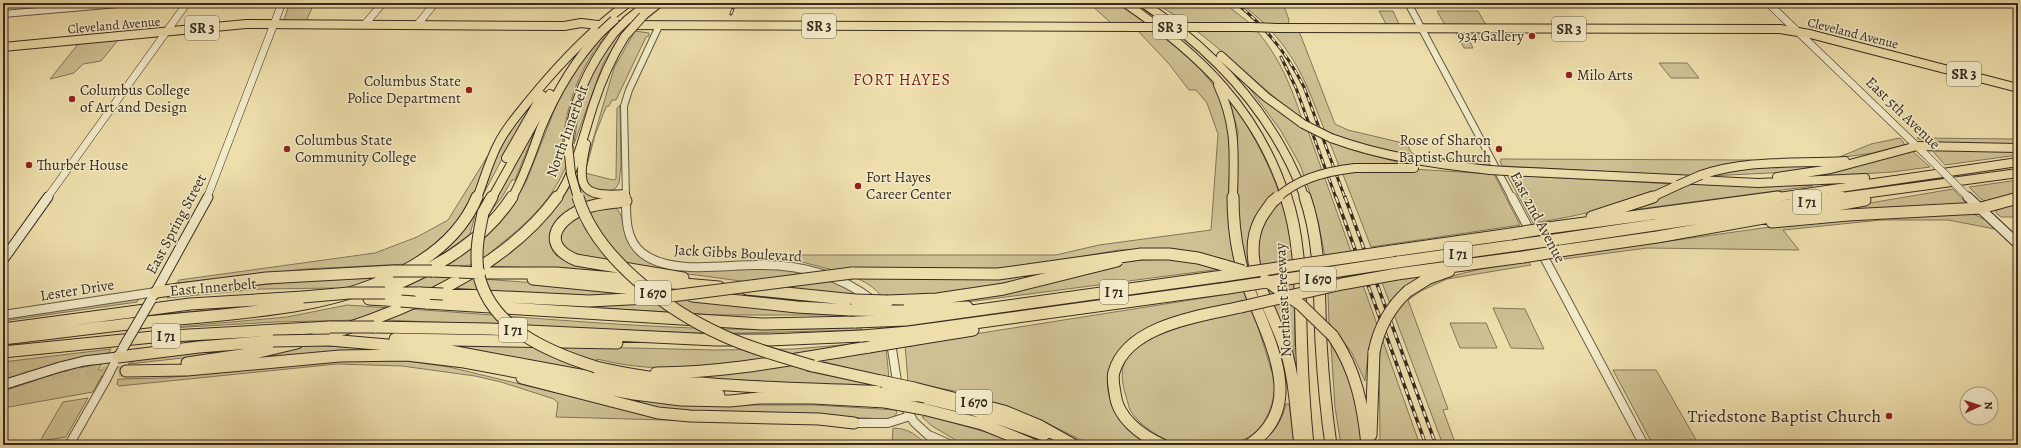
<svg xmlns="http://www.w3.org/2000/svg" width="2021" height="448" font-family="Alegreya,serif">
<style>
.green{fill:#cec093;stroke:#83765a}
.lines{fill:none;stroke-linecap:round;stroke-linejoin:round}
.motorway-tunnel{stroke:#c9ba8f;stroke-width:11;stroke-dasharray:11 5.5;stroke-linecap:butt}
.tertiary-far1-casing{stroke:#655843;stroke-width:8}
.tertiary-casing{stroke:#655843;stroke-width:10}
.secondary-far1-casing{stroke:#382b20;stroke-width:8}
.secondary-casing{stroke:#382b20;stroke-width:11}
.primary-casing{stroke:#382b20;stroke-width:10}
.motorway-far1-casing{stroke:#382b20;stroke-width:10}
.motorway-casing{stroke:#382b20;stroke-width:13}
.tertiary-far1{stroke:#f3eac8;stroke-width:6}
.tertiary{stroke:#f3eac8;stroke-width:8}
.secondary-far1{stroke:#f3eac8;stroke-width:7}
.secondary{stroke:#f3eac8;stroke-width:9}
.primary{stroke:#eddeab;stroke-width:8}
.motorway-far1{stroke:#eddeab;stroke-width:8}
.motorway{stroke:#eddeab;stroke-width:11}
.rail-far1-casing{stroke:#382b20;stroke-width:3}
.rail-casing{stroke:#382b20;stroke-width:3.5}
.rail-far1{stroke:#f3eac8;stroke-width:1.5;stroke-dasharray:5;stroke-linecap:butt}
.rail{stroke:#f3eac8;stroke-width:2;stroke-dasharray:6;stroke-linecap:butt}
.tertiary-bridge-casing{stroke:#655843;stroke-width:10;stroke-linecap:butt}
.secondary-bridge-far1-casing{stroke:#382b20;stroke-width:8;stroke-linecap:butt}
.secondary-bridge-casing{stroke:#382b20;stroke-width:11;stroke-linecap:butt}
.primary-bridge-casing{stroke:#382b20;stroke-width:10;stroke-linecap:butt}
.motorway-bridge-far1-casing{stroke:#382b20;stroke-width:10;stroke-linecap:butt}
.motorway-bridge-casing{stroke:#382b20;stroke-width:13;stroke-linecap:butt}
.tertiary-bridge{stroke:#f3eac8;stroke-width:8}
.secondary-bridge-far1{stroke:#f3eac8;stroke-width:7}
.secondary-bridge{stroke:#f3eac8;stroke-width:9}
.primary-bridge{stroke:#eddeab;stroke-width:8}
.motorway-bridge-far1{stroke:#eddeab;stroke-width:8}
.motorway-bridge{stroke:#eddeab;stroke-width:11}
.poi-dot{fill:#8f2418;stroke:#f3eac8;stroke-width:1.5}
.labels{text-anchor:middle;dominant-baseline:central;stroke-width:3;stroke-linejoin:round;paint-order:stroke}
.far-street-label{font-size:13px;fill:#382b20;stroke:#f3eac8}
.shield{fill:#f3eac8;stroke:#706452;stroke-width:1}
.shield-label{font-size:14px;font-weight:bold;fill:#382b20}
.poi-label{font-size:15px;fill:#382b20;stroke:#f3eac8;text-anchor:start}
.street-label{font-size:15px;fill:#382b20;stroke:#f3eac8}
.neighbourhood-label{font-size:16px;letter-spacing:1px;fill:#7a1f14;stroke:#f3eac8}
.near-poi-label{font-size:18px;fill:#382b20;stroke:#f3eac8;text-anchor:end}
</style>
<rect width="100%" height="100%" fill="#eddeab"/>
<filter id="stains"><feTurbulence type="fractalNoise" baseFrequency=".005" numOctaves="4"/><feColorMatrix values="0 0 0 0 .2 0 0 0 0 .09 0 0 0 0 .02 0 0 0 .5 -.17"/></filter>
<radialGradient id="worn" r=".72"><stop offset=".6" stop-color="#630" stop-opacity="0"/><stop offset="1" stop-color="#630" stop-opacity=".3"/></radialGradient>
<path class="green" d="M1089 3H1117L1135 14 1175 45 1200 68 1217 90 1223 102 1231 139 1228 208 1230 236 1275 382C1275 405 1264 433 1240 441 1225 447 1188 448 1173 443 1158 437 1139 425 1130 410 1128 405 1127 398 1125 393 1122 382 1120 370 1126 360 1139 339 1171 331 1192 323 1179 326 1143 332 1133 338 1111 350 1100 383 1113 405 1118 414 1145 436 1154 445H1091L1041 420 1001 405 965 393 908 382 905 345 1235 293 1224 269H1221L975 301 902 305 1130 261 1164 259 1175 249 1119 250 1004 270 845 273 790 259 791 255H1056L1099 245 1211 230 1218 134 1207 103 1196 90H1189L1169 64 1138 31 1141 30 1137 23H1111Z
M1155 3H1224L1251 24H1191L1201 31H1257C1280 58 1291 86 1302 119 1252 82 1210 34 1155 3Z
M1241 3H1283L1289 20 1288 24H1265Z
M289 5 303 4 313 6 306 21 284 20Z
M1379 11H1393L1399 24H1386Z
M1437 11H1478L1486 25H1445Z
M635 31 649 33V36L646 37 616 100H612L609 106 606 107 595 135 585 173 613 180 616 179 617 108 620 105 621 166 619 183 615 189C606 193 588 191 584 180 583 176 584 170 585 167L614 68Z
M1299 31 1335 124 1348 130 1407 144 1411 152 1419 158 1481 159 1487 161 1489 165 1450 163 1383 153 1325 131C1309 92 1301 64 1272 32Z
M1455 31H1485L1489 33 1492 39 1469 40 1473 48H1464Z
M606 32H609C580 65 566 104 562 147L574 146C557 195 537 215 497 247 490 253 478 264 469 265 460 267 450 265 441 265L513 204 526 182 560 96 583 57Z
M619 33H622L603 64 574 144 578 115 590 74Z
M119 39 101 61 83 64 74 73 50 79 79 43Z
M1659 63H1687L1699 78H1671Z
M1247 85 1308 131 1420 445H1380L1379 349 1369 347 1365 381 1352 353 1329 323 1327 266 1318 221 1309 190 1300 165 1281 131Z
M539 93 514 136 483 195 499 146Z
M1232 102C1256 138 1275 174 1286 215 1298 262 1294 313 1294 362L1258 267 1256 218C1246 239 1249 256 1254 278L1245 265 1235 210 1238 131 1230 103Z
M539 121 515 180H512L502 197 488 215 491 207Z
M1900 138 1904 143V145L1873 153 1837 158 1871 144Z
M1917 138 2018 139V145L1927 143Z
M1329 141 1359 152 1402 163V164L1339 166Z
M1930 148 2018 149V155L1945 165Z
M1912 151 1930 167 1892 172 1796 178Z
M487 157 474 198 450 234 408 264 305 269 177 283 179 280 375 253 417 237 448 220Z
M1501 159 1751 160 1703 170 1691 176 1502 166 1500 161Z
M1836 164 1791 172 1708 176 1727 169Z
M1411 169 1494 174 1520 225 1371 247 1342 172Z
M1507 175 1673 184C1628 204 1582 216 1533 223Z
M576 176H577C579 190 588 196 602 199L603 202 552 233C549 241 550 250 557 256 570 266 651 276 672 280L559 269 486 266C526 236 551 221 576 176Z
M2018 180V195L1989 203 1981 199 1969 187Z
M1688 184 1812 185 1813 186 1624 211Z
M1953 189 1968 205 1775 219Z
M2018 202V217H2001L1996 213 1997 208Z
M615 207C629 220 618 241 641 256 663 270 691 266 715 266 751 267 800 265 833 280 841 284 849 289 857 293L852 296 644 268 575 256 559 244C563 214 590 211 615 207Z
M1971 213 1986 220 1995 229 1948 220H1881L1783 230 1799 250 1647 248 1564 259 1562 256 1792 224Z
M473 216H475L470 234 446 252 423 266Z
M1112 260 959 293 882 297C874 287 865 281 853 277L973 278Z
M1528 261 1531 265 1447 279 1421 291 1408 300 1448 409 1443 410 1456 445H1443L1378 272 1424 274 1423 286C1457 272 1492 267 1528 261Z
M352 275H388C365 285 343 293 319 299 265 312 208 313 153 317V315L285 303 334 288 260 289 167 298 170 295Z
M422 275 452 277 429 290 391 289Z
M469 278 563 285 645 294 621 297 445 291Z
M670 288 711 289 856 303 828 305Z
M651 294 842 314 841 315H716L498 302Z
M139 298 137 302 3 321V319Z
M347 305 390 308 359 320 275 322 153 329 287 317Z
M1493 308 1525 309 1544 349 1511 348Z
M409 309C559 319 710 336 861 327V330L744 333H694L384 320Z
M1450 323H1486L1497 348H1460Z
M423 343 715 350 793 349 853 344C770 358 681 381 597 359L585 372Z
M1331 344C1354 374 1360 407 1361 445H1341L1335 407Z
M305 345 404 350 260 357Z
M255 348 201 356 128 364 138 359 209 351Z
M886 348 889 378 816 360Z
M111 349 109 353 61 362 3 380V362Z
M813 359 806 371 870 384 869 387 684 377Z
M340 361H407L449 367 599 403 702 421 556 417 558 403 554 399 501 382 475 376 402 366 337 364 119 386 117 384 118 379 164 378Z
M102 363 98 370H105L93 392 3 408V391L58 373Z
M1613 370H1656L1699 445H1653Z
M582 388 703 405H815L896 410 897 413 893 418 886 419 659 409Z
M88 398 66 437 40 441 63 402Z
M1286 404H1289L1295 445H1258C1273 434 1282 422 1286 404Z
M926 415 989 433 1021 445H964L932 426 922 417Z
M893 428C912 429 914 435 928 445H892Z"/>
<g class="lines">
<path class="motorway-tunnel" d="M3 377 126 371"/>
<g class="tertiary-far1-casing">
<path id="tertiary-far1" d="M1408 3 1512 198
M3 14 130 3
M626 198 624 106 629 90 659 26"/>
</g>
<g class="tertiary-casing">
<path id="tertiary" d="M626 197C626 217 625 239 642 253 670 275 723 265 755 265 798 264 839 274 872 300
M1512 197 1644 445
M3 315 156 292
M882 318 892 349 898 388
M903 403 914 422 939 445
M854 423H888L910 416
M931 436 951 445
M69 445 106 380"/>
</g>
<g class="secondary-far1-casing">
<path id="secondary-far1" d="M1768 3 1926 155
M365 24 383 3
M418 24 435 3
M1960 189 1969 198
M47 198 187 3
M207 198 282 3"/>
</g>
<g class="secondary-casing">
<path id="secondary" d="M1968 197 2018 244
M3 260 48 197
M154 295 208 197
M60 367 84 361 118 357 121 352"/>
</g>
<g class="primary-casing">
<path id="primary" d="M602 25 1136 27
M1205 27H1251
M1277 28 1780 29 1810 34 2018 88
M3 47 246 24 564 26 581 23 598 25"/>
</g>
<g class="motorway-far1-casing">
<path id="motorway-far1" d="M1125 3C1200 54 1258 110 1286 198
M1143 3C1216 52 1274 114 1305 198
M644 15 659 3
M627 20 648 3
M1221 56 1266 97 1303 124
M1218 85C1237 126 1234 154 1233 198
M1331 138C1383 157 1435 164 1490 170
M586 144C577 186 579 198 625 194
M568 145C572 102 588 67 614 33
M506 158 542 95
M1355 168H1414
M1506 171 1758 183 1865 178
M1701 175C1748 159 1796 164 1845 161
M1777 177 1831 169 1917 146 2018 148
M477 198C484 180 489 161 498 144 507 126 520 112 532 97 561 62 591 30 628 3
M492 198 550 94
M512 198C525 175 532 152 541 128 556 92 575 60 601 32
M557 198C576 171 583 137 593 106 601 81 611 58 625 36
M1650 198 1678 185
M1771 198 2018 162
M1834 198 2018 173"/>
</g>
<g class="motorway-casing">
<path id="motorway" d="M1233 197C1233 224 1236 249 1244 275 1261 329 1313 403 1249 445
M1286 197C1300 239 1300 283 1301 326 1302 366 1304 406 1308 445
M1305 197C1321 243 1319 294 1321 342 1323 376 1326 411 1331 445
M626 201C612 203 596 203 583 209 555 221 541 245 576 260L683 278
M1272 202C1268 208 1263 214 1260 220 1238 262 1274 311 1286 351 1295 381 1296 414 1300 445
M483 213 492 197
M1592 217 1653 197
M1772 222 1848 215 1981 208 2018 198
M1548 228 1778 197
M1554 240 1841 197
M1392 251 1511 234
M1560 251 1657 237 1865 200
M1398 262 1518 245
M432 271 459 272
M480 273H556L719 287
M852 273 998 274 1141 254H1169L1198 258 1226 266
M1397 274 1523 257
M533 279 653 291
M747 289 855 300
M1408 291 1429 278 1449 271
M156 292 266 278 393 271
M375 293C427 273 481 245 512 197
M385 293H420
M443 294 589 301 649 298
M692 296 797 307 850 310
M369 299 401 301
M888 301 937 299 1004 289 1117 261
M426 303 762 324 856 322
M904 311 967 307
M906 320 1223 276
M374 327 489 329 716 340H769L862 336
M3 329 190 304 303 297
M909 332 1228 288
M1333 336C1356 370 1363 405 1367 445
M316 338C401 313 503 271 557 197
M3 339C58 333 113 325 169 320 250 312 331 309 404 271 436 254 463 231 477 197
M395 339 617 343
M330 340 445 350 650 388 719 395
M911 340 973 330
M3 352 153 337 330 327
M118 357 199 347 273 341
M187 363 255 353 297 343
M813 366 881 381
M596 367C690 389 789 387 885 392
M126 371 187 370 340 356 407 355 464 362 634 394 681 400 730 401 759 398H813L885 402
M656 373C727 373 799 358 869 347
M522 378 658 413 690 416 819 419 854 423
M914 388 1004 411 1038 425 1074 445
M916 396 974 410 1044 435
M923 409 982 424 1034 445
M1371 435 1374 352
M1163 445C1142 436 1117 418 1115 393 1114 387 1112 378 1114 372 1127 325 1200 316 1241 307"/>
</g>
<use href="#tertiary-far1" class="tertiary-far1"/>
<use href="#tertiary" class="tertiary"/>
<use href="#secondary-far1" class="secondary-far1"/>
<use href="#secondary" class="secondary"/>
<use href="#primary" class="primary"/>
<use href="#motorway-far1" class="motorway-far1"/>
<use href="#motorway" class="motorway"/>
<g class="rail-far1-casing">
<path id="rail-far1" d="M1236 3C1266 27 1287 53 1304 87L1345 198
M731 14 735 3
M1281 57 1296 88 1336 198"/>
</g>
<g class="rail-casing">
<path id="rail" d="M1336 197 1426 445
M1345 197 1436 445"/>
</g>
<use href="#rail-far1" class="rail-far1"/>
<use href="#rail" class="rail"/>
<g class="tertiary-bridge-casing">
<path id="tertiary-bridge" d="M106 380 114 364"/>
</g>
<g class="secondary-bridge-far1-casing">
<path id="secondary-bridge-far1" d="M1926 155 1960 189"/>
</g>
<g class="secondary-bridge-casing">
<path id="secondary-bridge" d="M123 348 151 300
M6 384 60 367"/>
</g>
<g class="primary-bridge-casing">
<path id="primary-bridge" d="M1136 27H1205
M1251 27 1277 28"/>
</g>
<g class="motorway-bridge-far1-casing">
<path id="motorway-bridge-far1" d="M601 32 614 20
M614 33 627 20
M625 36 643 16
M1303 124 1331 138
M568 145 571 174 578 198
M1490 170 1506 171
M1678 185 1701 175
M1277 198C1298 178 1327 171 1355 168"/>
</g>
<g class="motorway-bridge-casing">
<path id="motorway-bridge" d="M578 197C596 258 668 311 724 336 752 349 783 357 813 366
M1272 202 1278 197
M483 213C479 232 475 251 478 271 488 327 548 352 596 367
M1511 234 1548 228
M1518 245 1554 240
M1523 257 1560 251
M1226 266 1243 271
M393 271H432
M459 272 480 273
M1223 276 1392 251
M1265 280 1301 305 1333 336
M1228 288 1398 262
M420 293 443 294
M303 297 349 293H385
M656 298 852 273
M855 300 888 301
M401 301 426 303
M1241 307 1342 284 1397 274
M850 310 904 311
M856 322 906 320
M330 327H374
M862 336 909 332
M273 341 330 340
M869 347 911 340
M1374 352C1379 327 1389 308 1408 291
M881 381 914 388
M885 392 916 396
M885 402 923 409"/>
</g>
<use href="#tertiary-bridge" class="tertiary-bridge"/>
<use href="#secondary-bridge-far1" class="secondary-bridge-far1"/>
<use href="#secondary-bridge" class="secondary-bridge"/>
<use href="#primary-bridge" class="primary-bridge"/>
<use href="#motorway-bridge-far1" class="motorway-bridge-far1"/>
<use href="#motorway-bridge" class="motorway-bridge"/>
</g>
<g class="poi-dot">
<circle cx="1532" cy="36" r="4"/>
<circle cx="1569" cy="75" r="4"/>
<circle cx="469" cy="90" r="4"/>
<circle cx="72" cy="99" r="4"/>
<circle cx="287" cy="149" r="4"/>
<circle cx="1499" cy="149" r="4"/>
<circle cx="29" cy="165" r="4"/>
<circle cx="858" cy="186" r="4"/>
<circle cx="1889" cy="416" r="4"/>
</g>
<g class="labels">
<g class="far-street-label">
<text transform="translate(114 25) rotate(-5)">Cleveland Avenue</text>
<text transform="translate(1853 33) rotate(14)">Cleveland Avenue</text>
</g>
<g class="shield">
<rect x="802" y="14" width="34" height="24" rx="3"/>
<rect x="1153" y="15" width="34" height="24" rx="3"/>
<rect x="185" y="16" width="34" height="24" rx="3"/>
<rect x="1552" y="17" width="34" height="24" rx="3"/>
<rect x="1947" y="62" width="34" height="24" rx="3"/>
<rect x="1793" y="190" width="28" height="24" rx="3"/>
<rect x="1444" y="242" width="28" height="24" rx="3"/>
<rect x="1300" y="267" width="36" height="24" rx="3"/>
<rect x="1100" y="280" width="28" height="24" rx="3"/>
<rect x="635" y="281" width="36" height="24" rx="3"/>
<rect x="499" y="318" width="28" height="24" rx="3"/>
<rect x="152" y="324" width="28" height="24" rx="3"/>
<rect x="956" y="390" width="36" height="24" rx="3"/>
</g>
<g class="shield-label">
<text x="819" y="26">SR 3</text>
<text x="1170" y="27">SR 3</text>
<text x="202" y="28">SR 3</text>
<text x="1569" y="29">SR 3</text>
<text x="1964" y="74">SR 3</text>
<text x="1807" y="202">I 71</text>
<text x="1458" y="254">I 71</text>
<text x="1318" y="279">I 670</text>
<text x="1114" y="292">I 71</text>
<text x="653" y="293">I 670</text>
<text x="513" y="330">I 71</text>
<text x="166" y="336">I 71</text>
<text x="974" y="402">I 670</text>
</g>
<g class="poi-label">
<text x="1524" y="36" text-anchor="end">934 Gallery</text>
<text x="1577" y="75">Milo Arts</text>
<text x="461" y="81" text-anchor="end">Columbus State<tspan x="461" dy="17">Police Department</tspan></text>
<text x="80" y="90">Columbus College<tspan x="80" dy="17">of Art and Design</tspan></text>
<text x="295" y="140">Columbus State<tspan x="295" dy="17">Community College</tspan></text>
<text x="1491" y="140" text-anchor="end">Rose of Sharon<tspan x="1491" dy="17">Baptist Church</tspan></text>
<text x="37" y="165">Thurber House</text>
<text x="866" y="177">Fort Hayes<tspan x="866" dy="17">Career Center</tspan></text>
</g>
<g class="street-label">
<text transform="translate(1903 113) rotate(44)">East 5th Avenue</text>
<text transform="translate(567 131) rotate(-70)">North Innerbelt</text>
<text transform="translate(1538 217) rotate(62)">East 2nd Avenue</text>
<text transform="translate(176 224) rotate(-62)">East Spring Street</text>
<text transform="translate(738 253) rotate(3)">Jack Gibbs Boulevard</text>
<text transform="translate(213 287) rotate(-5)">East Innerbelt</text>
<text transform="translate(77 290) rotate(-9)">Lester Drive</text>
<text transform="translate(1283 300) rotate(-93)">Northeast Freeway</text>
</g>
<g class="neighbourhood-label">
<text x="902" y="80">FORT HAYES</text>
</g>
<g class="near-poi-label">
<text x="1881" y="416">Triedstone Baptist Church</text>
</g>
</g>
<rect width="2021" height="448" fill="none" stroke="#eddeab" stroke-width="16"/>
<rect x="4" y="4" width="2013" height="440" fill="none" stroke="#382b20" stroke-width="2"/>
<rect x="8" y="8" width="2005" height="432" fill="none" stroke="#382b20"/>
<g transform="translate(1979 406) rotate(87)"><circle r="19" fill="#f3eac8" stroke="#a89e85"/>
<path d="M0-3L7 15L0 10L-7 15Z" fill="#8f2418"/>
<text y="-6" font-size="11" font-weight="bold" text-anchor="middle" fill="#382b20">N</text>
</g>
<rect width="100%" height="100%" filter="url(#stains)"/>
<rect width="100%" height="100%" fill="url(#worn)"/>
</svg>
